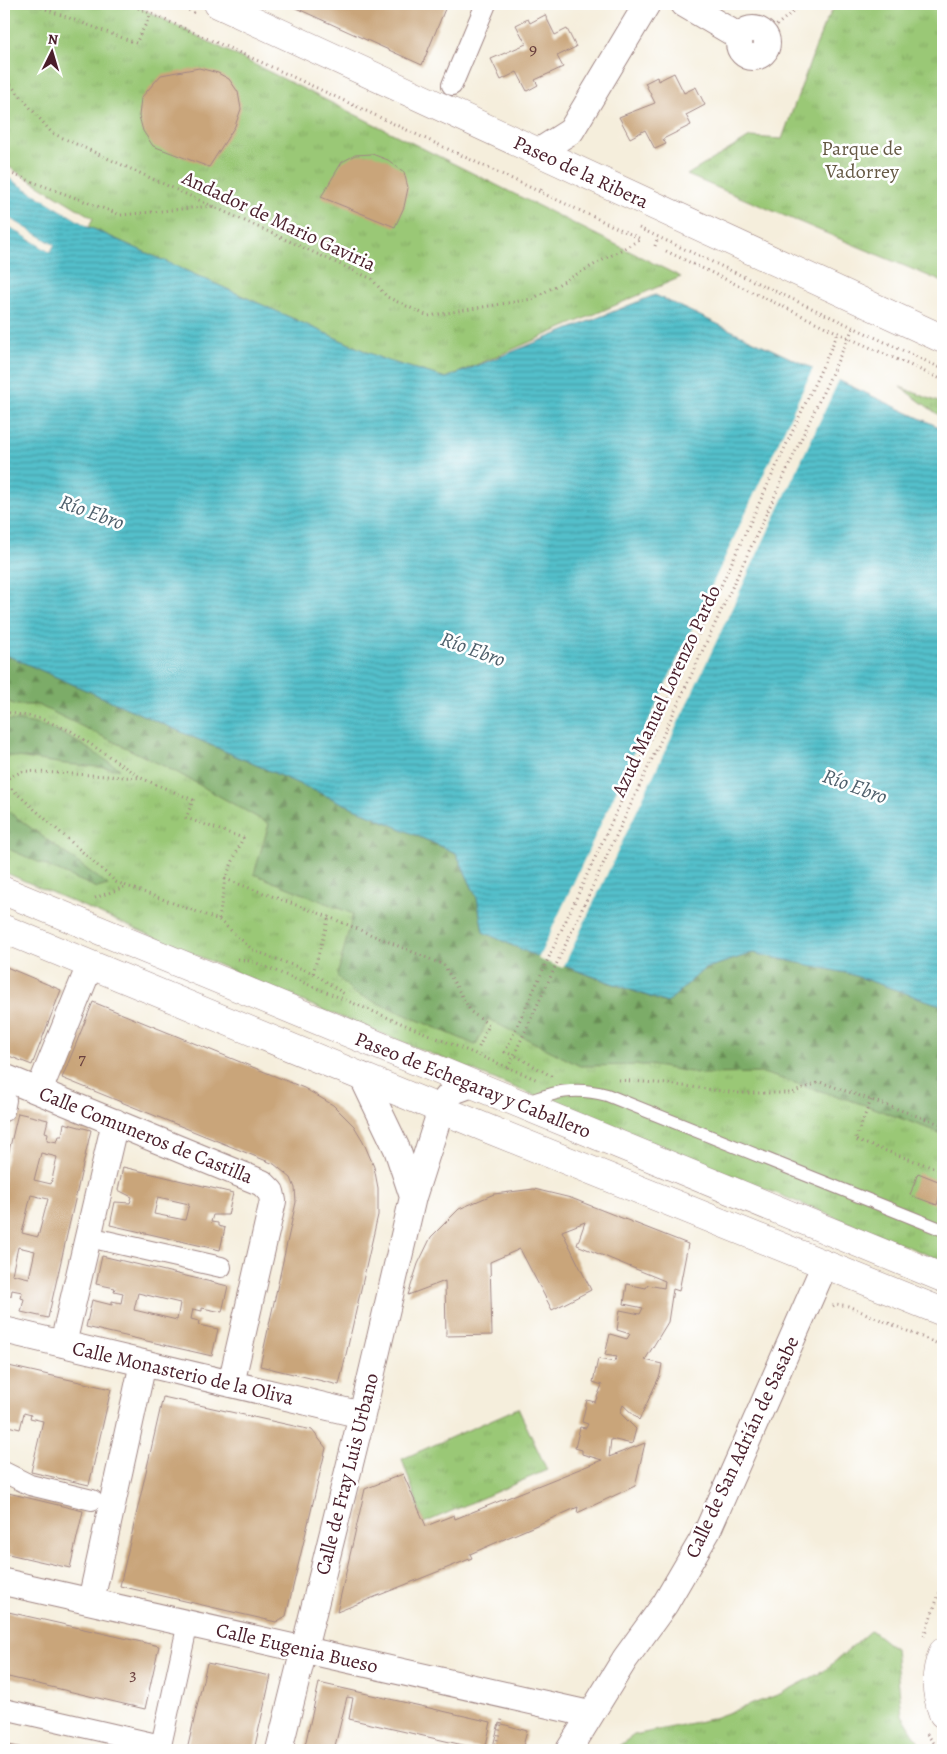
<svg xmlns="http://www.w3.org/2000/svg" width="947" height="1754" font-family="Alegreya,serif">
<style>
.grass{fill:url(#grass-tufts);stroke:#727450}
.forest{fill:url(#forest-firs);stroke:#626649}
.water{fill:url(#water-rules);stroke:#4e707b}
.pier{fill:#f5eedc}
.building{fill:#c9a57a;fill-rule:evenodd}
.lines{fill:none;stroke-linecap:round;stroke-linejoin:round}
.service-casing{stroke:#a08684;stroke-width:14}
.pedestrian-casing{stroke:#a08684;stroke-width:22}
.minor-casing{stroke:#a08684;stroke-width:28}
.secondary-casing{stroke:#a08684;stroke-width:29}
.primary-casing{stroke:#a08684;stroke-width:29}
.path{stroke:#a08684;stroke-width:3;stroke-dasharray:1 4;stroke-linecap:butt}
.service{stroke:#fff;stroke-width:12}
.pedestrian{stroke:#fff;stroke-width:20}
.minor{stroke:#fff;stroke-width:26}
.secondary{stroke:#fff;stroke-width:28}
.primary{stroke:#fff;stroke-width:28}
.labels{text-anchor:middle;dominant-baseline:central;stroke-width:5;stroke-linejoin:round;paint-order:stroke}
.number-label{font-size:18px;fill:#6a403f}
.park-label{font-size:20px;fill:#665a45;stroke:#fff}
.street-label{font-size:20px;fill:#4a1f2b;stroke:#fff}
.water-label{font-size:21px;font-style:italic;fill:#4e5f6b;stroke:#fff}
</style>
<defs>
<pattern id="grass-tufts" width="24" height="20" patternUnits="userSpaceOnUse" patternTransform="scale(1.25)"><rect width="24" height="20" fill="#9ac876"/><path d="M3 7l-1-3M5 7V3M7 7l1-3M15 17l-1-3M17 17v-4M19 17l1-3" fill="none" stroke="#86ab66"/></pattern>
<pattern id="forest-firs" width="22" height="20" patternUnits="userSpaceOnUse" patternTransform="scale(1.25)"><rect width="22" height="20" fill="#7bac67"/><path d="M5 1l3.5 6h-7zM16 11l3.5 6h-7z" fill="#678b55"/></pattern>
<pattern id="water-rules" width="6" height="5" patternUnits="userSpaceOnUse" patternTransform="scale(1.25)"><rect width="6" height="5" fill="#53c0cb"/><path d="M0 2.5h6" fill="none" stroke="#479ba5"/></pattern>
</defs>
<rect width="100%" height="100%" fill="#fff"/>
<filter id="ink" filterUnits="userSpaceOnUse"><feTurbulence type="fractalNoise" baseFrequency=".02" numOctaves="2"/><feDisplacementMap in="SourceGraphic" scale="10" xChannelSelector="R" yChannelSelector="G"/><feConvolveMatrix kernelMatrix="1 2 1 2 8 2 1 2 1" color-interpolation-filters="sRGB"/></filter>
<filter id="wash" filterUnits="userSpaceOnUse"><feTurbulence type="fractalNoise" baseFrequency=".0096" numOctaves="4" result="noise"/><feDisplacementMap in="SourceGraphic" scale="20" xChannelSelector="R" yChannelSelector="G"/><feGaussianBlur stdDeviation="1.12" result="paint"/><feColorMatrix in="noise" values="0 0 0 0 0 0 0 0 0 0 0 0 0 0 0 0 0 1.4 0 .05"/><feComposite in="paint" operator="in"/></filter>
<g filter="url(#wash)">
<rect width="100%" height="100%" fill="#f5eedc"/>
<path class="grass" d="M4 4H133L681 277 446 378 385 360 89 227 93 218 4 164Z
M836 4H943V282L687 175 750 137 782 139 823 27Z
M900 387 943 404V418Z
M4 654 456 853 531 954 640 994 704 969 943 1006V1261L311 1005 4 872Z
M518 1408 547 1470 424 1523 402 1459Z
M871 1630 895 1649 902 1715 924 1750H613L634 1735 711 1719 780 1694 824 1671Z"/>
<path class="forest" d="M4 654 456 853 477 898 483 932 531 954 666 1003 704 969 753 953 850 974 943 1006V1134L865 1105 763 1073 703 1074 649 1065 580 1066 488 1019 476 1045 354 993 337 976 353 914 254 874 269 824 178 773 38 705H16L4 700Z
M4 720C54 721 79 744 120 769L65 764 4 755Z
M4 808 108 885 97 888 4 847Z"/>
<path class="water" d="M4 175 89 227 385 360 446 378 655 295 943 429V1006L850 974 753 953 704 969 667 1003 531 954 483 932 477 898 456 853 4 654V282L9 274 4 271V223L50 252 54 245 4 215Z"/>
<path class="pier" d="M4 173 90 225 89 227 4 175Z
M4 215 54 245 50 252 4 223V220L49 249 51 246 4 218Z
M814 366 840 378 563 968 538 959Z"/>
<g id="blocks">
<path class="building" d="M287 4H447L422 65Z
M545 15 555 35 567 29 576 47 557 56 563 67 535 80 538 85 527 91 517 72 501 80 491 59 526 44 516 25 528 19 530 23Z
M199 68 218 73 229 79 238 92 241 109 235 126 209 167 153 146 143 131 139 116 141 98 161 75Z
M674 73 684 93 696 87 705 105 686 115 691 125 663 139 666 144 655 149 645 130 630 138 619 117 655 103 645 83 657 77 658 81Z
M372 154 388 160 404 172 408 188 404 207 395 227 321 197 342 162 355 155Z
M4 966 61 990 32 1065 4 1054Z
M93 1002 304 1088 333 1105 354 1126 363 1141 374 1167 378 1188V1215L339 1385 260 1366 296 1202 295 1188 291 1178 274 1164 62 1078Z
M18 1113 48 1120 45 1132 48 1133 47 1140 57 1142 59 1136H62L64 1123 91 1130 48 1318 21 1312 24 1299 21 1298 22 1292 12 1290 11 1296 7 1295 4 1308V1172ZM41 1153 57 1157 51 1184 34 1180ZM31 1195 48 1199 38 1237 22 1233ZM18 1247 35 1251 29 1278 12 1274Z
M123 1167 233 1193 228 1215H213L211 1222 218 1223V1226L225 1228 220 1250 110 1225 115 1202 130 1203 132 1197 118 1190ZM158 1197 189 1204 185 1220 154 1214Z
M918 1173 943 1183 937 1205 910 1195Z
M534 1189 571 1198 688 1244 679 1291 673 1289 668 1322 645 1360 662 1364 660 1375 639 1420 623 1405 620 1413 636 1429 632 1444 611 1439 609 1457 645 1443 635 1486 577 1513 578 1507 470 1554 472 1558 337 1612 365 1489 403 1474 426 1526 454 1515 455 1519 602 1460 582 1454V1450L575 1448 580 1427 586 1428 588 1424 582 1422 587 1400 595 1402 602 1385 593 1382 598 1359 614 1362 617 1357 605 1355 610 1334 627 1339 630 1334 617 1330 620 1310 640 1314 643 1308 624 1304 627 1284 646 1288 648 1285 664 1288 665 1281 577 1245 585 1222 562 1231 591 1290 552 1310 520 1249 490 1262 492 1335 446 1336 445 1281 408 1295 418 1264 431 1237 459 1209 494 1194Z
M102 1256 228 1286 222 1312 202 1308V1311L193 1309 191 1319 199 1321 198 1325 218 1329 212 1356 86 1327 92 1300 112 1305V1301L121 1303 123 1293 114 1291 115 1288 96 1284ZM138 1293 180 1303 177 1320 134 1310Z
M4 1365 111 1389 89 1485 31 1472 43 1421 30 1418 31 1415 24 1413 20 1429 4 1425Z
M163 1397 312 1430 326 1448 286 1616 276 1622 120 1586Z
M4 1492 83 1511 70 1568 4 1553Z
M4 1611 159 1646 145 1709 4 1676Z
M207 1663 271 1676 254 1750H187Z
M319 1683 491 1722 485 1750 349 1719 353 1698 347 1697 334 1750H304Z
M499 1723 527 1731 522 1750H492Z
M4 1744 28 1749 27 1750H4Z"/>
</g>
</g>
<g filter="url(#ink)">
<use href="#blocks" fill-opacity="0" stroke="#a08684" stroke-width="1"/>
<g class="lines">
<g class="service-casing">
<path id="service" d="M524 1103C555 1092 574 1086 607 1095L943 1230"/>
</g>
<g class="pedestrian-casing">
<path id="pedestrian" d="M452 85 486 4
M4 1111 6 1100
M102 1240 221 1267
M4 1472 30 1485 92 1500
M4 1709 161 1745
M160 1750 188 1623"/>
</g>
<g class="minor-casing">
<path id="minor" d="M684 4 740 37
M739 43a14 14 0 1 1 28 0a14 14 0 1 1-28 0Z
M538 152 571 131 647 4
M362 1076 397 1149 413 1197
M4 1077 262 1183 271 1192 273 1201 231 1384
M39 1091 90 965
M4 1330 362 1415
M63 1344 115 1122
M4 1582 589 1714
M91 1601 143 1363
M279 1750 362 1415 413 1197 443 1103 453 1091 472 1084
M569 1750 625 1659 665 1604 707 1532 825 1264"/>
</g>
<g class="secondary-casing">
<path id="secondary" d="M218 4 943 339"/>
</g>
<g class="primary-casing">
<path id="primary" d="M4 891 943 1278
M4 929 491 1130 943 1312
M943 1652C934 1674 935 1692 943 1714"/>
</g>
<path class="path" d="M32 4 136 43 151 14
M129 4 263 63 641 239
M175 4 197 14
M765 35 802 4
M4 77 52 133 372 279 387 297 428 316 532 299 641 239
M4 171 121 215 212 206
M541 190 543 186
M639 228 943 369
M655 246 658 237
M666 251 849 338 943 380
M4 712 39 718 71 731 141 778 193 800 186 818 243 838 225 879 219 920
M4 780 23 771 141 778
M4 782 116 882 219 920 253 950 313 973 346 995
M225 879 329 917 444 965 471 1012 489 1025 478 1049
M95 898 127 886
M238 959 254 962 538 1080
M313 973 329 917
M510 1054 505 1052 838 333
M516 1056 553 1077
M508 1068 853 328
M619 1080 668 1084 737 1093H792L820 1082 943 1125
M871 1100 855 1140 943 1171
M833 1306 836 1304 848 1306 943 1346
M924 1636 943 1583
M927 1734 939 1750
M495 1750 502 1719"/>
<use href="#service" class="service"/>
<use href="#pedestrian" class="pedestrian"/>
<use href="#minor" class="minor"/>
<use href="#secondary" class="secondary"/>
<use href="#primary" class="primary"/>
</g>
</g>
<g class="labels">
<g class="number-label">
<text x="533" y="49">9</text>
<text x="82" y="1058">7</text>
<text x="133" y="1674">3</text>
</g>
<g class="park-label">
<text x="862" y="148">Parque de<tspan x="862" dy="23">Vadorrey</tspan></text>
</g>
<g class="street-label">
<text transform="translate(581 172) rotate(25)">Paseo de la Ribera</text>
<text transform="translate(279 221) rotate(25)">Andador de Mario Gaviria</text>
<text transform="translate(666 691) rotate(-65)">Azud Manuel Lorenzo Pardo</text>
<text transform="translate(473 1085) rotate(22)">Paseo de Echegaray y Caballero</text>
<text transform="translate(146 1135) rotate(22)">Calle Comuneros de Castilla</text>
<text transform="translate(183 1373) rotate(13)">Calle Monasterio de la Oliva</text>
<text transform="translate(742 1447) rotate(-65)">Calle de San Adrián de Sasabe</text>
<text transform="translate(347 1474) rotate(-76)">Calle de Fray Luis Urbano</text>
<text transform="translate(297 1648) rotate(13)">Calle Eugenia Bueso</text>
</g>
<g class="water-label">
<text transform="translate(92 512) rotate(20)">Río Ebro</text>
<text transform="translate(473 649) rotate(20)">Río Ebro</text>
<text transform="translate(855 786) rotate(20)">Río Ebro</text>
</g>
</g>
<rect width="947" height="1754" fill="none" stroke="#fff" stroke-width="20"/>
<g transform="translate(52 52) rotate(5)" stroke="#ffffff" stroke-width="4" paint-order="stroke">
<path d="M0-4L9 19L0 12L-9 19Z" fill="#4a1f2b"/>
<text y="-8" font-size="14" font-weight="bold" text-anchor="middle" fill="#4a1f2b">N</text>
</g>
</svg>
